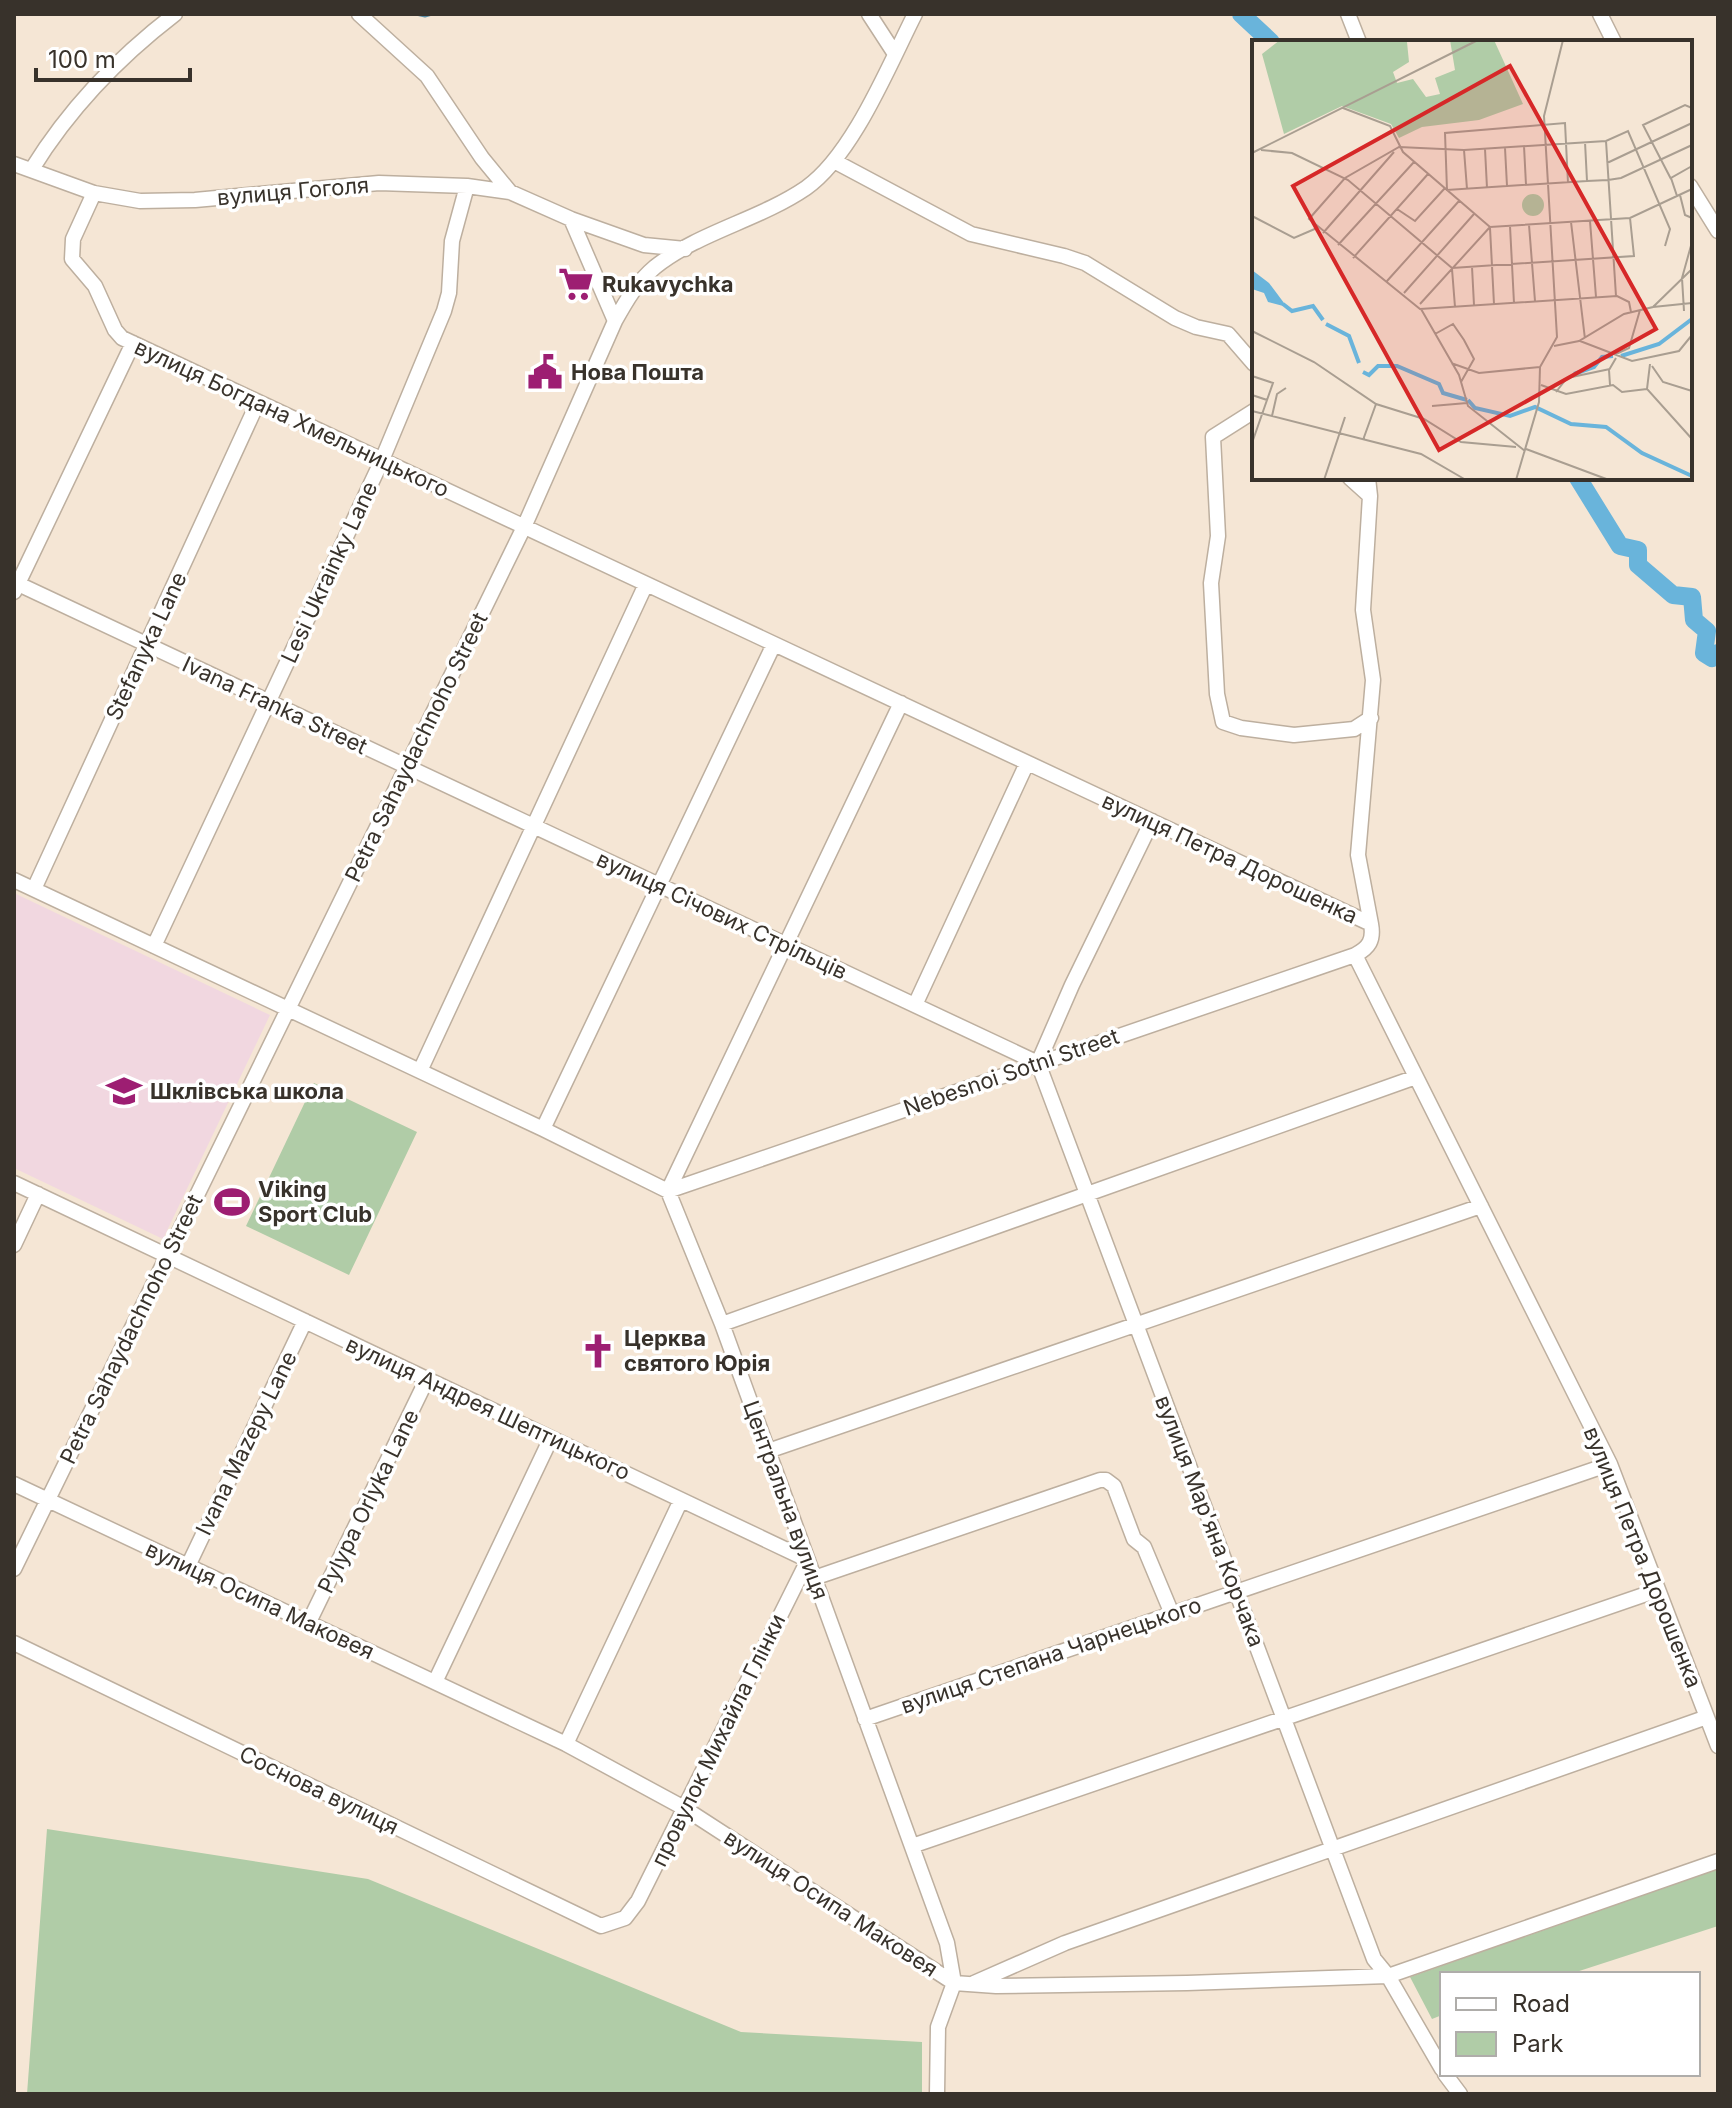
<svg xmlns="http://www.w3.org/2000/svg" width="1732" height="2108" font-family="Inter,sans-serif">
<style>
.education{fill:#f1d7e0}
.green{fill:#b0cca7}
.lines{fill:none;stroke-linecap:round;stroke-linejoin:round}
.stream{stroke:#5a8da6;stroke-width:3}
.river{stroke:#69b4db;stroke-width:18}
.minor-casing{stroke:#bdaf9f;stroke-width:17}
.minor{stroke:#fff;stroke-width:14}
.labels{text-anchor:middle;dominant-baseline:central;stroke-width:7;stroke-linejoin:round;paint-order:stroke}
.street-label{font-size:22px;fill:#38322b;stroke:#fff}
.poi-label{font-size:22px;font-weight:bold;fill:#38322b;stroke:#fff;text-anchor:start}
.inset-river{fill:none;stroke:#69b4db;stroke-width:4}
.inset-road{fill:none;stroke:#a99e91;stroke-width:2}
.view{fill:#d62828;fill-opacity:0.15;stroke:#d62828;stroke-width:4}
.inset-edge{fill:none;stroke:#38322b;stroke-width:4}
</style>
<rect width="100%" height="100%" fill="#f5e6d5"/>
<path class="education" d="M14 893 270 1015 163 1239 14 1168Z"/>
<path class="green" d="M314 1083 417 1132 349 1275 246 1226Z
M47 1829 368 1879 741 2032 922 2042V2094H27Z
M1718 1869V1926L1570 1974H1442V2015L1432 2019 1410 1977Z"/>
<g class="lines">
<path class="stream" d="M416 14 425 16 432 14"/>
<path class="river" d="M1241 14 1271 42
M1578 478 1620 546 1638 550V565L1673 595 1692 597 1694 620 1707 631 1704 653 1712 658 1718 653"/>
<g class="minor-casing">
<path id="minor" d="M359 14 427 76 482 158 510 192
M869 14 895 54
M1348 14 1359 42
M1600 14 1614 42
M834 161 971 234 1064 256 1085 263 1175 318 1196 327 1228 334 1254 364
M14 164 94 193 140 201 195 200 379 183 467 186 510 192 571 219 644 245 685 249
M32 169C69 109 119 57 175 14
M1690 186 1718 231
M94 193 73 239 72 259 95 286 115 330 122 338 1371 924C1374 940 1369 948 1355 955L1610 1464 1718 1746
M571 219 615 321
M1254 411 1213 437 1218 536 1211 583 1217 694 1223 722 1241 728 1294 735 1354 729 1371 718
M1350 478 1370 496
M1368 478 1370 496 1363 610 1373 680 1358 855 1371 924
M14 582 1038 1063
M14 592 133 343
M14 880 543 1129 668 1191 722 1324 947 1943 954 1983 938 2027 937 2094
M34 889 258 402
M154 946 382 460 444 311 449 293 452 241 467 186
M915 1005 1027 763
M1038 1063 1374 1959 1388 1976 1442 2069
M1038 1063 1072 985 1152 821
M420 1071 646 584
M543 1129 774 644
M14 1183 808 1560 638 1901 625 1918 601 1926 14 1643
M668 1191 1355 955
M668 1191 901 703
M14 1245 38 1194
M722 1324 1416 1077
M768 1451 1481 1206
M14 1484 566 1744 684 1808 954 1983 996 1986 1187 1983 1388 1976 1718 1861
M188 1566 305 1321
M14 1569 524 527 615 321C626 301 637 282 655 267 699 232 759 220 806 188 853 155 889 65 915 14
M814 1578 1100 1480H1106L1114 1486 1134 1539 1144 1547 1172 1614
M309 1622 427 1379
M435 1682 551 1438
M865 1719 1610 1464
M566 1744 681 1500
M912 1846 1658 1590
M974 1983 1065 1943 1707 1717
M1445 2074 1460 2094"/>
</g>
<use href="#minor" class="minor"/>
</g>
<defs>
<g id="supermarket-bare" transform="scale(2.76)"><path d="M-6-5.5h2.5l.6 2H6L4.5 2H-2.5L-4.4-4H-6ZM-1.5 3.2a1.3 1.3 0 1 0 .1 0ZM3 3.2a1.3 1.3 0 1 0 .1 0Z" fill="#9d1e72" stroke="#fff" stroke-width="2.5" paint-order="stroke"/></g>
<g id="civic-bare" transform="scale(2.76)"><path d="M-.6-6.5H3V-4.5H.6V-3L4-1V1h2V6H-6V1h2V-1L-.6-3ZM-1.2 2.5V6h2.4V2.5Z" fill="#9d1e72" stroke="#fff" stroke-width="2.5" paint-order="stroke"/></g>
<g id="school-bare" transform="scale(2.76)"><path d="M0-5L7-2L0 1L-7-2ZM-4 1L0 2.5L4 1V4Q0 6-4 4Z" fill="#9d1e72" stroke="#fff" stroke-width="2.5" paint-order="stroke"/></g>
<g id="stadium-bare" transform="scale(2.76)"><path d="M0-5a6.5 5 0 1 0 0 10a6.5 5 0 1 0 0-10ZM-3.5-1.8h7v3.6h-7Z" fill="#9d1e72" stroke="#fff" stroke-width="2.5" paint-order="stroke"/></g>
<g id="church-bare" transform="scale(2.76)"><path d="M-1.2-6h2.4v3.5h3.3v2.4h-3.3V6h-2.4V-.1h-3.3v-2.4h3.3Z" fill="#9d1e72" stroke="#fff" stroke-width="2.5" paint-order="stroke"/></g>
</defs>
<g fill-rule="evenodd">
<use href="#supermarket-bare" x="576" y="284"/>
<use href="#civic-bare" x="545" y="372"/>
<use href="#school-bare" x="124" y="1091"/>
<use href="#stadium-bare" x="232" y="1202"/>
<use href="#church-bare" x="598" y="1351"/>
</g>
<g class="labels">
<g class="street-label">
<text transform="translate(293 191) rotate(-5)">вулиця Гоголя</text>
<text transform="translate(292 418) rotate(25)">вулиця Богдана Хмельницького</text>
<text transform="translate(329 572) rotate(-65)">Lesi Ukrainky Lane</text>
<text transform="translate(146 646) rotate(-65)">Stefanyka Lane</text>
<text transform="translate(275 705) rotate(25)">Ivana Franka Street</text>
<text transform="translate(416 747) rotate(-64)">Petra Sahaydachnoho Street</text>
<text transform="translate(1230 858) rotate(25)">вулиця Петра Дорошенка</text>
<text transform="translate(722 915) rotate(25)">вулиця Січових Стрільців</text>
<text transform="translate(1011 1072) rotate(-19)">Nebesnoi Sotni Street</text>
<text transform="translate(131 1329) rotate(-64)">Petra Sahaydachnoho Street</text>
<text transform="translate(488 1408) rotate(25)">вулиця Андрея Шептицького</text>
<text transform="translate(246 1443) rotate(-64)">Ivana Mazepy Lane</text>
<text transform="translate(786 1500) rotate(70)">Центральна вулиця</text>
<text transform="translate(368 1501) rotate(-64)">Pylypa Orlyka Lane</text>
<text transform="translate(1210 1521) rotate(69)">вулиця Мар'яна Корчака</text>
<text transform="translate(1643 1557) rotate(68)">вулиця Петра Дорошенка</text>
<text transform="translate(260 1600) rotate(25)">вулиця Осипа Маковея</text>
<text transform="translate(1051 1655) rotate(-19)">вулиця Степана Чарнецького</text>
<text transform="translate(718 1740) rotate(-64)">провулок Михайла Глінки</text>
<text transform="translate(319 1790) rotate(26)">Соснова вулиця</text>
<text transform="translate(831 1903) rotate(33)">вулиця Осипа Маковея</text>
</g>
<g class="poi-label">
<text x="602" y="284">Rukavychka</text>
<text x="571" y="372">Нова Пошта</text>
<text x="150" y="1091">Шклівська школа</text>
<text x="258" y="1189">Viking<tspan x="258" dy="25">Sport Club</tspan></text>
<text x="624" y="1338">Церква<tspan x="624" dy="25">святого Юрія</tspan></text>
</g>
</g>
<g transform="translate(1252 40)">
<rect width="440" height="440" fill="#f5e6d5"/>
<path d="M28 0H160L155 2 157 22 141 32 145 43 161 39 174 57 188 54 183 38 203 30 198 0H242L271 64 227 80 170 87 147 98 139 84 90 66 32 94 10 14ZM270 165a11 11 0 1 1 22 0a11 11 0 1 1-22 0Z" fill="#b0cca7"/>
<path d="M0 230 17 243 35 267 16 262 12 253 0 249Z" fill="#69b4db"/>
<path class="inset-river" d="M31 264 40 271 61 266 71 280M74 284 97 296 107 323M369 316 407 304 440 279M111 332 117 335 126 326H145L187 344 191 353 215 360M322 334 342 327 350 317 361 316M216 360 223 368 258 376 283 367 319 384 354 387 390 413 440 436"/>
<path class="inset-road" d="M91 68 138 86 151 112 238 187 378 178 440 149M354 101 364 256M333 102 335 141M272 106 274 145M253 108 255 146M233 109 235 148M9 110 40 113 96 140 200 228M212 110 215 149M0 113 226 0M355 123 440 83M419 139 391 85 433 65 440 68M316 143 313 83 193 93 195 150 255 146 335 141 356 140 369 138 440 105M428 155 433 175 440 178M425 156 419 138 440 126M145 169 163 181 193 148M0 176 42 198 65 188M338 181 344 257M319 182 333 299M277 185 283 261M258 186 262 263M238 188 242 264M71 193 142 112M86 205 162 122M101 218 176 134M220 227 222 265M200 228 382 216 378 178M200 229 203 267M135 241 207 161M152 253 222 174M168 264 238 187M401 267 440 263M169 269 207 335 216 366 273 411M432 271 430 238 440 202M379 272 377 262 365 256 168 269 57 179 93 138 147 107 212 110 354 101 376 91 418 189 413 206M0 291 62 322 124 364 172 379 209 402 264 407M183 294 201 284 212 300 222 319 209 342M328 301 380 321 427 311 440 295M302 306 327 301 372 274 401 267 440 229M364 314 377 308 388 270M199 323 227 333 288 327M398 324 395 349 440 399M400 326 411 342 440 351M0 336 21 343 15 360M289 345 314 354 361 345 370 352 395 349M358 345 357 330 364 318M304 352 315 338 358 329M0 355 15 360 0 403M180 366 215 363M0 371 169 414 214 440M20 376 25 354 34 348M111 400 124 364M274 409 357 440M72 440 93 377M264 440 287 362 288 327 305 297 292 76 311 0"/>
<path class="view" d="M258 26 404 289 187 410 41 146Z"/>
<rect width="440" height="440" class="inset-edge"/>
</g>
<rect width="1732" height="2108" fill="none" stroke="#38322b" stroke-width="32"/>
<rect x="1440" y="1972" width="260" height="104" fill="#ffffff" stroke="#afadaa" stroke-width="2"/>
<rect x="1456" y="1998" width="40" height="12" fill="#ffffff" stroke="#afadaa" stroke-width="2"/>
<text x="1512" y="2012" font-size="24" fill="#38322b">Road</text>
<rect x="1456" y="2032" width="40" height="24" fill="#b0cca7" stroke="#afadaa" stroke-width="2"/>
<text x="1512" y="2052" font-size="24" fill="#38322b">Park</text>
<path d="M36 68v12h154v-12" fill="none" stroke="#38322b" stroke-width="4"/>
<text x="48" y="68" font-size="24" fill="#38322b" stroke="#ffffff" stroke-width="6" paint-order="stroke">100 m</text>
</svg>
